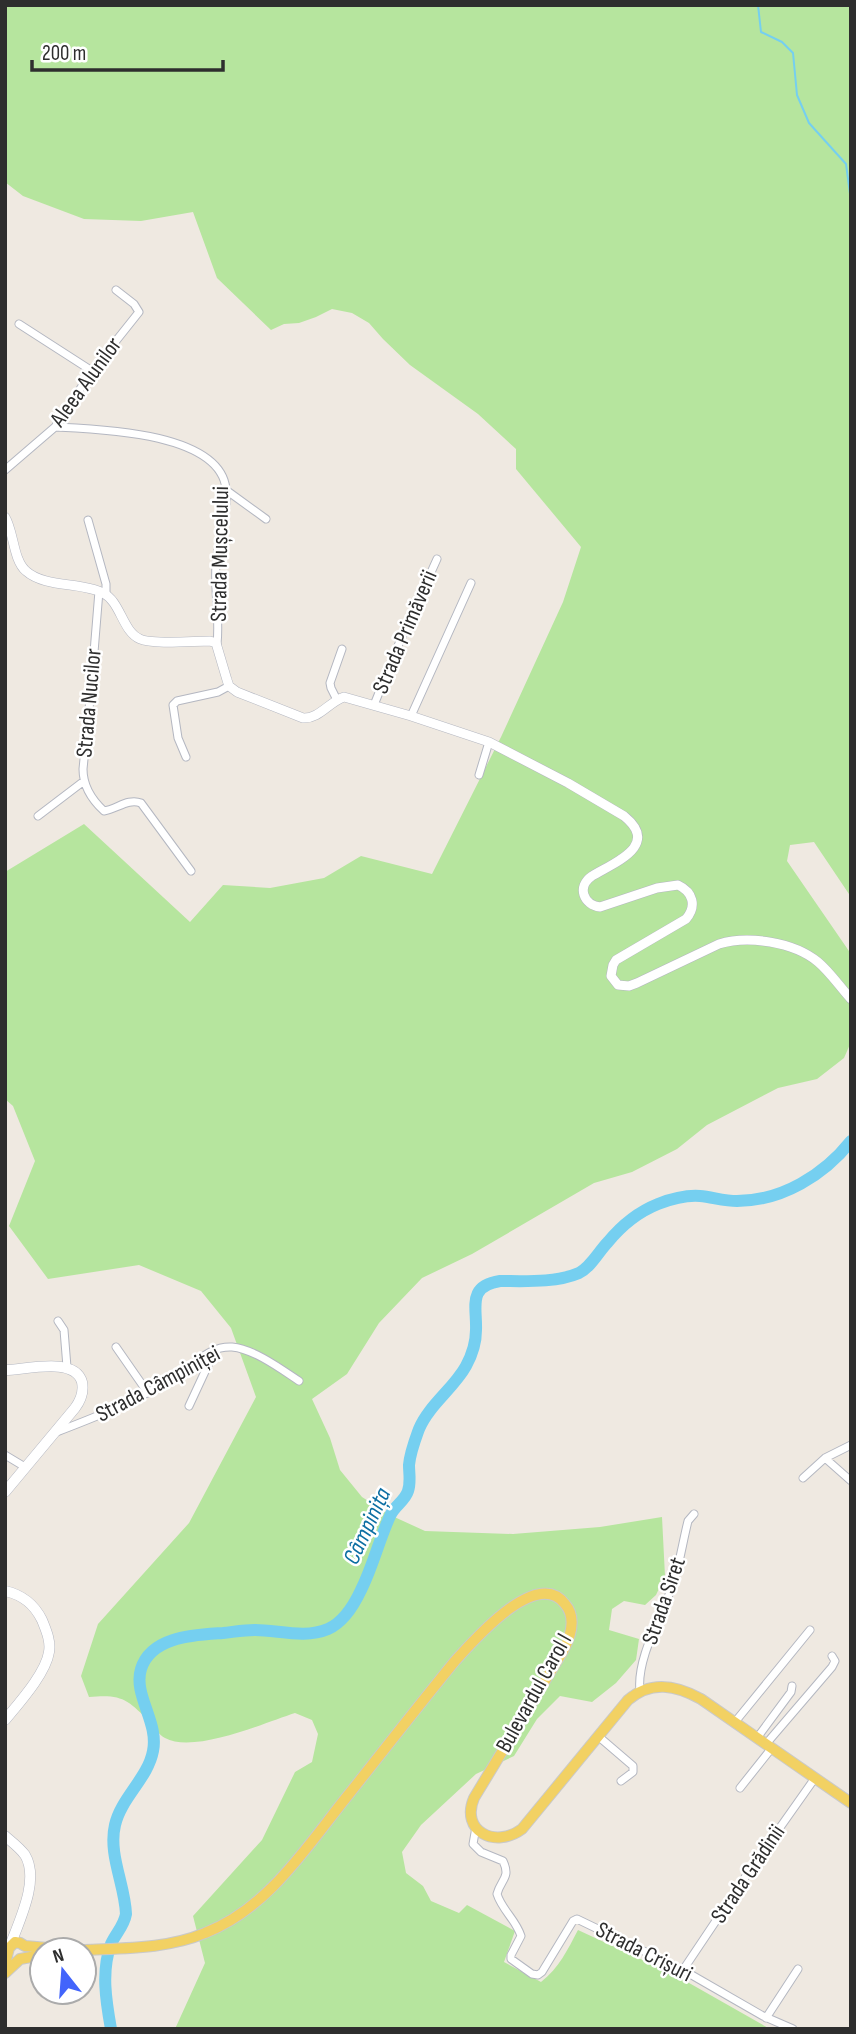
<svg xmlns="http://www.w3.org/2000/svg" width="856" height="2034" font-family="'Sofia Sans Condensed',sans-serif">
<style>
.green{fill:#b6e59e}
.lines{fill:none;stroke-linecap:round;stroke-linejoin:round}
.stream{stroke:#75cff0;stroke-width:2}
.river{stroke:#75cff0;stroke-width:12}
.minor-casing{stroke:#b4b7c1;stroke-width:9}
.tertiary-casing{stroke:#b4b7c1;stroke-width:10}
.secondary-casing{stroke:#b4b7c1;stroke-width:11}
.primary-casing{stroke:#c9c9c9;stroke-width:12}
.minor{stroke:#fff;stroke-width:7}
.tertiary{stroke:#fff;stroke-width:9}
.secondary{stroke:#fff;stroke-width:10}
.primary{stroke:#f2d163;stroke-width:10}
.labels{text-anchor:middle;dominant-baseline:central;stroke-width:5;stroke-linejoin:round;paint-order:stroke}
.street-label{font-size:23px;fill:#2e2e2e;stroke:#fff}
.water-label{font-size:24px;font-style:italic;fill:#0d6fa3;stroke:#fff}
</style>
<rect width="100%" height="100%" fill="#efe9e1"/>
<path class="green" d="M5 5H851V897L814 842 790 845 787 861 851 954V1042L844 1058 817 1079 778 1088 707 1125 677 1149 632 1172 594 1183 472 1254 422 1278 379 1323 347 1374 312 1399 330 1438 340 1470 362 1497 390 1515 425 1531 513 1534 600 1527 662 1517 665 1576 656 1595 645 1605 624 1601 612 1609 609 1630 639 1639 636 1660 616 1683 592 1702 560 1696 537 1719 514 1756 476 1774 421 1825 402 1852 406 1873 423 1886 431 1901 459 1913 467 1905 515 1931 504 1962 541 1982C559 1968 568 1949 578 1930L675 1975 770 2029H175L205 1963 193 1916 262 1840 295 1772 312 1762 318 1734 312 1720 295 1713C264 1723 194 1754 165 1738 159 1735 154 1727 150 1722 127 1699 122 1694 89 1697L81 1676 98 1624 189 1523 256 1397 231 1328 201 1291 139 1265 48 1279 9 1226 35 1161 13 1106 5 1099V872L84 824 190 922 223 885 270 888 324 878 361 856 432 874 501 737 563 602 581 547 516 469V449L478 414 410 365 383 339 369 323 352 313 332 309 316 317 299 323 284 324 271 330 217 278 193 212 141 221 84 219 23 196 5 182Z"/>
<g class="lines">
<path class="stream" d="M758 5 761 32 782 42 793 53 797 95 809 123 846 164 851 201"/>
<path class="river" d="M111 2029C106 2001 101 1971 111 1944 116 1933 124 1926 126 1914 125 1885 108 1854 115 1825 121 1798 148 1778 153 1751 159 1722 133 1695 141 1669 151 1636 195 1635 223 1633 233 1632 244 1630 255 1630 278 1630 305 1639 328 1629 344 1622 354 1605 361 1590 373 1566 379 1540 390 1516 394 1506 405 1501 408 1491 411 1482 409 1474 409 1465 410 1453 415 1440 419 1429 429 1405 454 1388 466 1366 472 1355 476 1342 476 1330 477 1307 467 1286 500 1281 524 1281 556 1283 579 1273 591 1267 599 1251 608 1242 622 1225 638 1212 658 1204 671 1199 687 1195 700 1196 712 1197 724 1201 737 1201 782 1201 824 1175 851 1141"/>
<g class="minor-casing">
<path id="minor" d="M19 324 92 371
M55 427C97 429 220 432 226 489 228 513 218 540 216 564 214 591 220 618 217 644
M5 470 55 427 92 371 139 312 134 304 116 290
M226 490 266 519
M88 520 106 584V595
M99 591 91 689 83 769C83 785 92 800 104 811 117 809 128 798 141 803L191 871
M337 700 331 688 330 683 342 649
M374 705 397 648 437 559
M411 716 471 583
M186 757 178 738 173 705 177 701 218 692 229 686
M479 775 489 742
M38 816 84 781
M58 1321 64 1330 67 1367
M116 1347 148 1393
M189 1406 215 1350
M54 1433C101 1415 148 1397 189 1367 202 1357 214 1346 232 1347 254 1349 281 1369 299 1381
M5 1455 25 1467
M825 1458 851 1481
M803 1478 825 1458 851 1445
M640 1691C636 1657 664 1613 674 1581 680 1561 683 1541 688 1521L694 1514
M735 1722 810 1630
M598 1736 633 1766V1772L621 1781
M757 1738 791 1692 792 1686
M766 1744 832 1667 835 1661 832 1656
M740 1788 771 1749
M476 1827 473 1844 481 1852 503 1861C511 1878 501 1879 497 1894 502 1910 516 1920 521 1936L511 1955V1959L532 1974 538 1975 542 1972 573 1921 577 1919 683 1970 763 2016 793 2029
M683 1970 750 1870 815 1778
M766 2018 798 1969"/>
</g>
<g class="tertiary-casing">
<path id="tertiary" d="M5 517C14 532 13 560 26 571 45 588 82 582 103 593 121 602 122 631 140 639 154 645 193 641 210 641L216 643 227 680 229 686 237 692 303 718C319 719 329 702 344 697L411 716 489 742 568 783 624 816C661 846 613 863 592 876 576 887 584 905 600 907L657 888 678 885C693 892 697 906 686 919L616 960 613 965 611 976 618 985 629 986 637 983 719 944C748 935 794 942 818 962 830 972 840 987 851 999"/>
</g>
<g class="secondary-casing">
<path id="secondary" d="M5 1370C25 1370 75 1356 82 1382 84 1392 81 1400 75 1408L5 1492
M5 1591C23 1595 34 1604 42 1620 46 1630 51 1641 49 1652 46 1673 19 1703 5 1720
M5 1836C12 1842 20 1848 25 1855 40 1880 19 1921 10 1946"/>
</g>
<g class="primary-casing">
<path id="primary" d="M84 1950C124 1948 167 1949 205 1933 269 1908 307 1846 349 1794 384 1750 419 1705 455 1661 474 1640 537 1567 565 1604 577 1618 571 1636 563 1651L474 1798C460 1831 495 1849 522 1829L628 1700C651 1680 676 1685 701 1699L851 1803
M5 1964 9 1948 15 1942 20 1943 25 1946 71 1950
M5 1973 20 1959 42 1955"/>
</g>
<use href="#minor" class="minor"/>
<use href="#tertiary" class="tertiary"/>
<use href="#secondary" class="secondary"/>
<use href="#primary" class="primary"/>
</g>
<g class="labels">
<g class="street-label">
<text transform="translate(86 382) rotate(-54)">Aleea Alunilor</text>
<text transform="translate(220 554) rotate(-89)">Strada Mușcelului</text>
<text transform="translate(405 632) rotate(-67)">Strada Primăverii</text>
<text transform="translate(89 703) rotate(-85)">Strada Nucilor</text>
<text transform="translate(158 1384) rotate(-28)">Strada Câmpiniței</text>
<text transform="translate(664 1601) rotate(-71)">Strada Siret</text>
<text transform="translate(534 1693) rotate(-61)">Bulevardul Carol I</text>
<text transform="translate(748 1874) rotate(-56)">Strada Grădinii</text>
<text transform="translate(644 1952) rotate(27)">Strada Crișuri</text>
</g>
<g class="water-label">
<text transform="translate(367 1526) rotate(-65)">Câmpinița</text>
</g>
</g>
<rect width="856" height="2034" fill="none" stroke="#2e2e2e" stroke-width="14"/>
<g transform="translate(63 1971) rotate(343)"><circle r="33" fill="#ffffff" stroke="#ababab" stroke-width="2"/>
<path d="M0-5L12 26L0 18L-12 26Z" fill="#4264fb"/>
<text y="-10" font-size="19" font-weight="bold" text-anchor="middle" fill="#2e2e2e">N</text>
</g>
<path d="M32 60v10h191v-10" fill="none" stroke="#2e2e2e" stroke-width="3.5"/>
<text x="42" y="60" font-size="21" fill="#2e2e2e" stroke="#ffffff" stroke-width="5" paint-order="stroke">200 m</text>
</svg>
